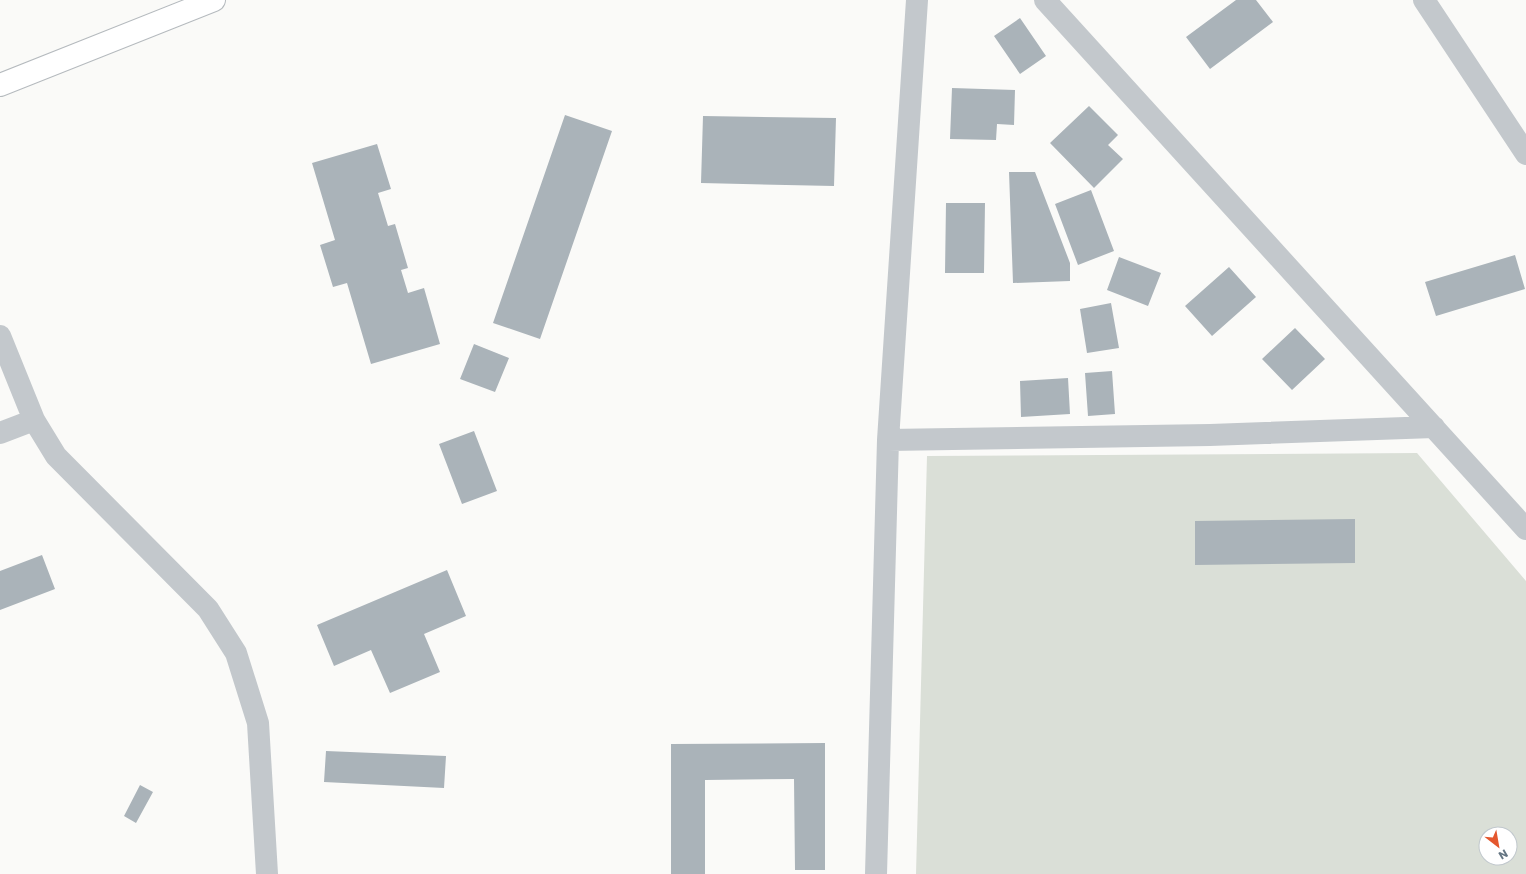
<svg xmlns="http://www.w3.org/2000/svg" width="1526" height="874" font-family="Poppins,sans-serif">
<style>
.green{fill:#dadfd7;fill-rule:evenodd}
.building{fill:#aab3b9}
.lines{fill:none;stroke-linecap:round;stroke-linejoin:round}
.major-casing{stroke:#b5babe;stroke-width:24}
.minor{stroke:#c3c8cc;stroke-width:22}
.major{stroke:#fff;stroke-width:22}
</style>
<rect width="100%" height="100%" fill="#fafaf8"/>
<path class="green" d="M1417 453 1526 581V874H916L927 456ZM1486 834H1510V858H1486Z"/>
<path class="building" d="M1236 0H1256L1273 22 1210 69 1186 37Z
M1020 18 1046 56 1020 74 994 36Z
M952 88 1015 90 1014 125 997 124 996 140 950 139Z
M1089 106 1118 135 1108 145 1123 159 1094 188 1050 143Z
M565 115 612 131 540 339 493 323Z
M703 116 836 118 834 186 701 183Z
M377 144 391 189 378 193 388 226 395 224 408 268 401 270 408 293 424 288 440 344 371 364 347 283 333 287 320 245 335 240 312 163Z
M1009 172H1035L1070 263V281L1013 283Z
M1091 190 1114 251 1078 265 1055 204Z
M946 203H985L984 273H945Z
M1515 255 1525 289 1436 316 1425 282Z
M1119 257 1161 273 1148 306 1107 290Z
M1229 267 1256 297 1212 336 1185 306Z
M1111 303 1119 348 1087 353 1080 309Z
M1295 328 1325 359 1292 390 1262 359Z
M474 344 509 358 495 392 460 379Z
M1112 371 1115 414 1088 416 1085 373Z
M1068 378 1070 414 1021 417 1020 381Z
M474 431 497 491 462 504 439 444Z
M1355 519V563L1195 565V521Z
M42 555 55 589 0 610V571Z
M447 570 466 616 424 634 440 672 390 693 371 650 334 666 317 625Z
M825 743V870H795L794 779 705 780V874H671V744Z
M326 751 446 756 444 788 324 782Z
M140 785 153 792 136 823 124 816Z"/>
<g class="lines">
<g class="major-casing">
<path id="major" d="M0 85 214 0"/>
</g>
<path class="minor" d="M1045 0 1526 529
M1424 0 1526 154
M0 336 34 420 56 456 208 609 236 653 258 723 267 874
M0 433 34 420
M888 440 1210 435 1434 427
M876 874 888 440 917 0"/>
<use href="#major" class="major"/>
</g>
<g transform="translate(1498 846) rotate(149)"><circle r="19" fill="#ffffff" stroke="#c1c8cd"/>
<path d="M0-3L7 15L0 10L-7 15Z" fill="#e4572e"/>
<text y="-6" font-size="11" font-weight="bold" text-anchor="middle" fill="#657683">N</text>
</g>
</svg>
